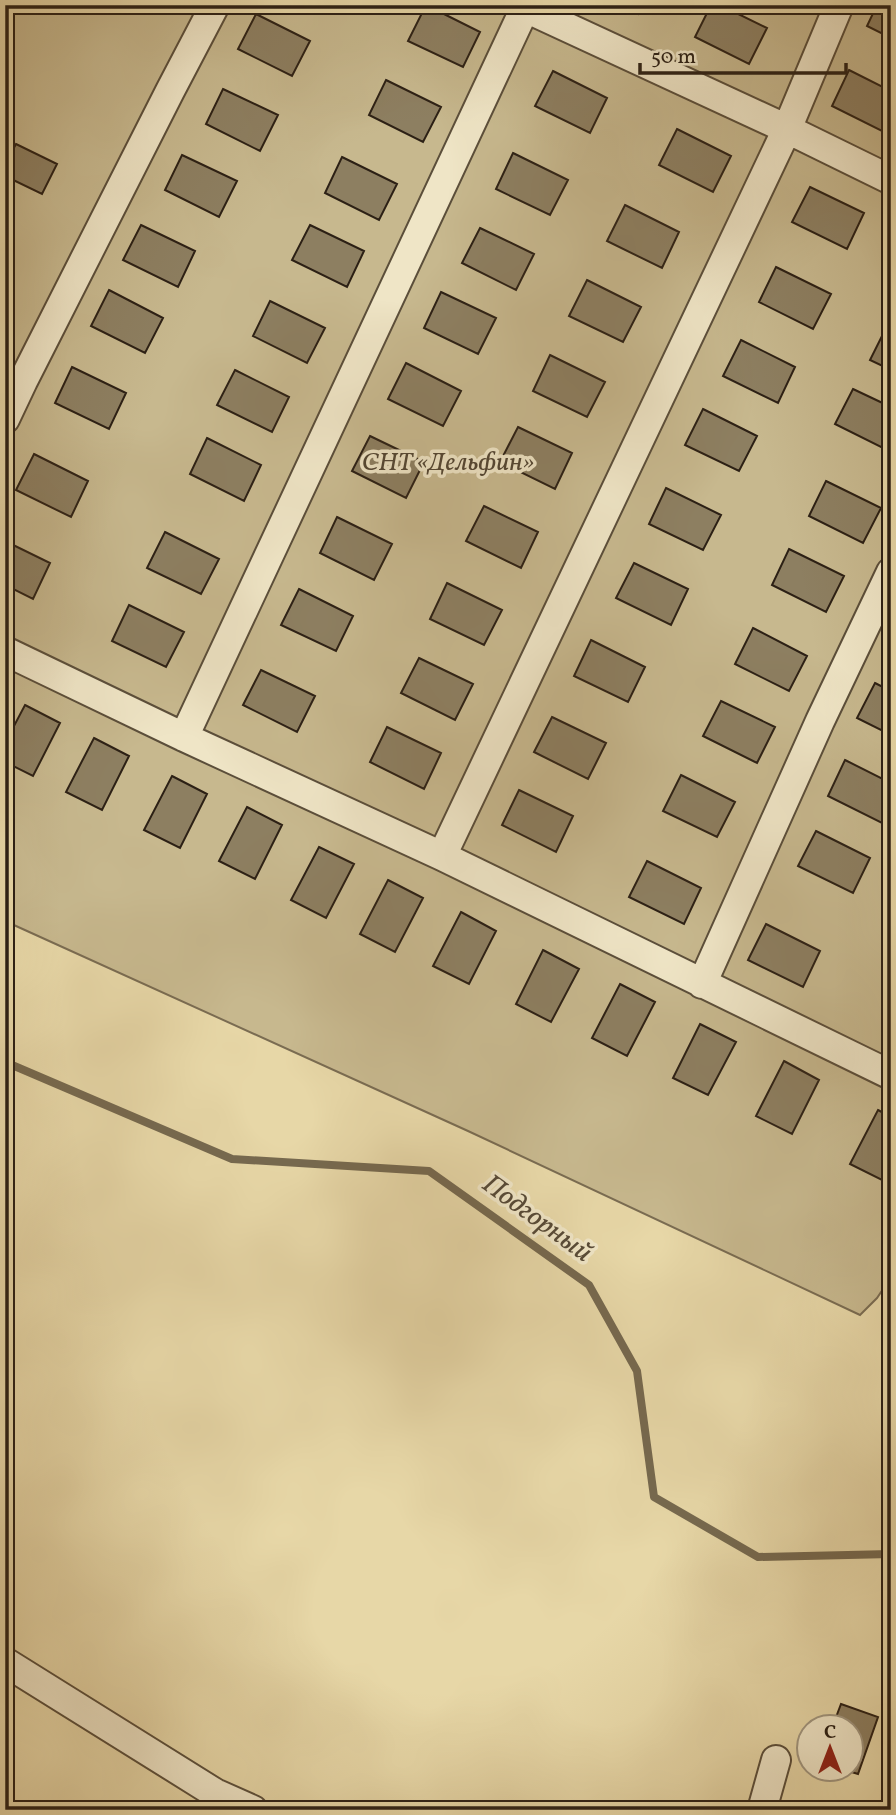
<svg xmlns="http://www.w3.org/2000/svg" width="896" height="1815" font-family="Vollkorn,serif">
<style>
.green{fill:#c7b88e;stroke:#7a6c52;stroke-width:2}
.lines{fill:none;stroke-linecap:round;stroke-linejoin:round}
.stream{stroke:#76694f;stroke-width:8}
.building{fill:#8d7f61;stroke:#2c2015;stroke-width:2}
.minor-casing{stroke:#5b4e3a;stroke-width:32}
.minor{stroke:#efe5c6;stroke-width:28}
.labels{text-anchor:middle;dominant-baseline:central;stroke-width:7;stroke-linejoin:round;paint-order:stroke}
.park-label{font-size:26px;font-style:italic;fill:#534633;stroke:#efe5c6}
.water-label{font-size:28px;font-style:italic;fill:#574a37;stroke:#efe5c6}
</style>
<rect width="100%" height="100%" fill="#e7d7a7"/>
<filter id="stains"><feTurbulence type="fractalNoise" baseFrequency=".00286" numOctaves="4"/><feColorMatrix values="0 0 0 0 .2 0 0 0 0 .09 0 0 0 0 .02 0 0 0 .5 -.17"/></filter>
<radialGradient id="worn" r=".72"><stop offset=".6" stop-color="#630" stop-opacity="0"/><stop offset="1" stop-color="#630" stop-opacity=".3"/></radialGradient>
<path class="green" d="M5 5H891V1277L877 1298 860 1315 468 1131 5 921Z"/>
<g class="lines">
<path class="stream" d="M5 1062 232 1159 429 1171 589 1285 637 1371 654 1497 758 1557 891 1554"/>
</g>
<path class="building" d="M426 5 480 32 463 67 408 41Z
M619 5H643L638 14Z
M711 5H720L767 28 749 64 695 37Z
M877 5H891V38L867 26Z
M256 14 310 41 292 76 238 49Z
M849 70 891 91V124L886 133 832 106Z
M553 71 607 98 590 133 535 106Z
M386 80 441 107 423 142 369 115Z
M223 89 278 115 260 151 206 124Z
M677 129 731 156 713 192 659 165Z
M16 144 57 164 42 194 5 176V164Z
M513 153 568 180 550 215 496 189Z
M182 155 237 181 219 217 165 190Z
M342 157 397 184 379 220 325 193Z
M810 187 864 213 847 249 792 222Z
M625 205 679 232 662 268 607 241Z
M141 225 195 251 178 287 123 260Z
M310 225 364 251 347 287 292 260Z
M480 228 534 254 516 290 462 263Z
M776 267 831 294 813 329 759 302Z
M587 280 641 307 623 342 569 316Z
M109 290 163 318 145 353 91 326Z
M441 292 496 318 478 354 424 328Z
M270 301 325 328 307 363 253 336Z
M888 324 891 325V370L870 360Z
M741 340 795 367 778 403 723 376Z
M550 355 605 382 587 417 533 391Z
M406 363 461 391 443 426 388 399Z
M72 367 126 393 109 429 55 403Z
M235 370 289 397 272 432 217 405Z
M853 389 891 407V447L889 451 835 424Z
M703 409 757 436 739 471 685 445Z
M518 427 572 453 555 489 500 462Z
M370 436 424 462 406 498 352 471Z
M207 438 261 465 244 501 190 474Z
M34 454 88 481 71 517 16 490Z
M826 481 881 508 863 543 809 516Z
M666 488 721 515 703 550 649 524Z
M484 506 538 532 521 568 466 541Z
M337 517 392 544 374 580 320 553Z
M165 532 219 559 201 594 147 568Z
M5 541 50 563 33 599 5 585Z
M789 549 844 576 826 612 772 585Z
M634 563 688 589 671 625 616 598Z
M447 583 502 610 484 645 430 619Z
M299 589 353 616 336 651 281 625Z
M129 605 184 632 166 667 112 641Z
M753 628 807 656 789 691 735 664Z
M591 640 645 667 628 702 574 676Z
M419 658 473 684 455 720 401 693Z
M261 670 315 696 297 732 243 705Z
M875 683 891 691V735L857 718Z
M721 701 775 727 757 763 703 736Z
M25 705 60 723 33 776 5 762V743Z
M552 717 606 743 588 779 534 752Z
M387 727 441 753 424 789 370 762Z
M94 738 129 756 102 810 66 792Z
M845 760 891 783V805L882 823 828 796Z
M681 775 735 802 717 837 663 811Z
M172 776 207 794 180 848 144 830Z
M519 790 573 816 556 852 502 825Z
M247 807 282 825 255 879 219 861Z
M816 831 870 858 853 893 798 866Z
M319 847 354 864 326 918 291 900Z
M647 861 701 888 684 924 629 897Z
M388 880 423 898 395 952 360 934Z
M461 912 496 931 469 984 433 966Z
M766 924 820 951 803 987 748 960Z
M543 950 579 969 551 1022 516 1004Z
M620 984 655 1002 627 1056 592 1038Z
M700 1024 736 1042 708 1095 673 1078Z
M784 1061 819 1080 792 1134 756 1116Z
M878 1110 891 1117V1172L886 1182 850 1164Z
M841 1704 878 1717 858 1774 845 1770H850V1728H832Z"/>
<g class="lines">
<g class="minor-casing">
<path id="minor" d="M519 5 787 129 891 180
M5 419 23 381 170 91 215 5
M5 651 184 737 442 856 891 1075
M184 737 525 8 528 5
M442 856 787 129 839 5
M702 984 820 721 891 572
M5 1662 215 1793 253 1810
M762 1810 776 1760"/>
</g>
<use href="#minor" class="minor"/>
</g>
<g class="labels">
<g class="park-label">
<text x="448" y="463">СНТ «Дельфин»</text>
</g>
<g class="water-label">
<text transform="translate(537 1219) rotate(36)">Подгорный</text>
</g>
</g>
<rect width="896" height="1815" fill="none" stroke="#e7d7a7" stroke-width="28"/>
<rect x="7" y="7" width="882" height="1801" fill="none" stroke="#2c2015" stroke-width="3.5"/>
<rect x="14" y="14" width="868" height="1787" fill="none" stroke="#2c2015" stroke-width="2"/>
<g transform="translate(830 1748)"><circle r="33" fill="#efe5c6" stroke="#a1967f" stroke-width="2"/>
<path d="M0-5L12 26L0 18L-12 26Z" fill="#8f2418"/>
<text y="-10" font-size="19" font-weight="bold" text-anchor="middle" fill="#2c2015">С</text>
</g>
<path d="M640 63v10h206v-10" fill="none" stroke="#2c2015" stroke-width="3.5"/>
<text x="651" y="63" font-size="21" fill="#2c2015" stroke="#efe5c6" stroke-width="5" paint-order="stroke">50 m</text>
<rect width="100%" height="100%" filter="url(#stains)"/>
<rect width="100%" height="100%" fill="url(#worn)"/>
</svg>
